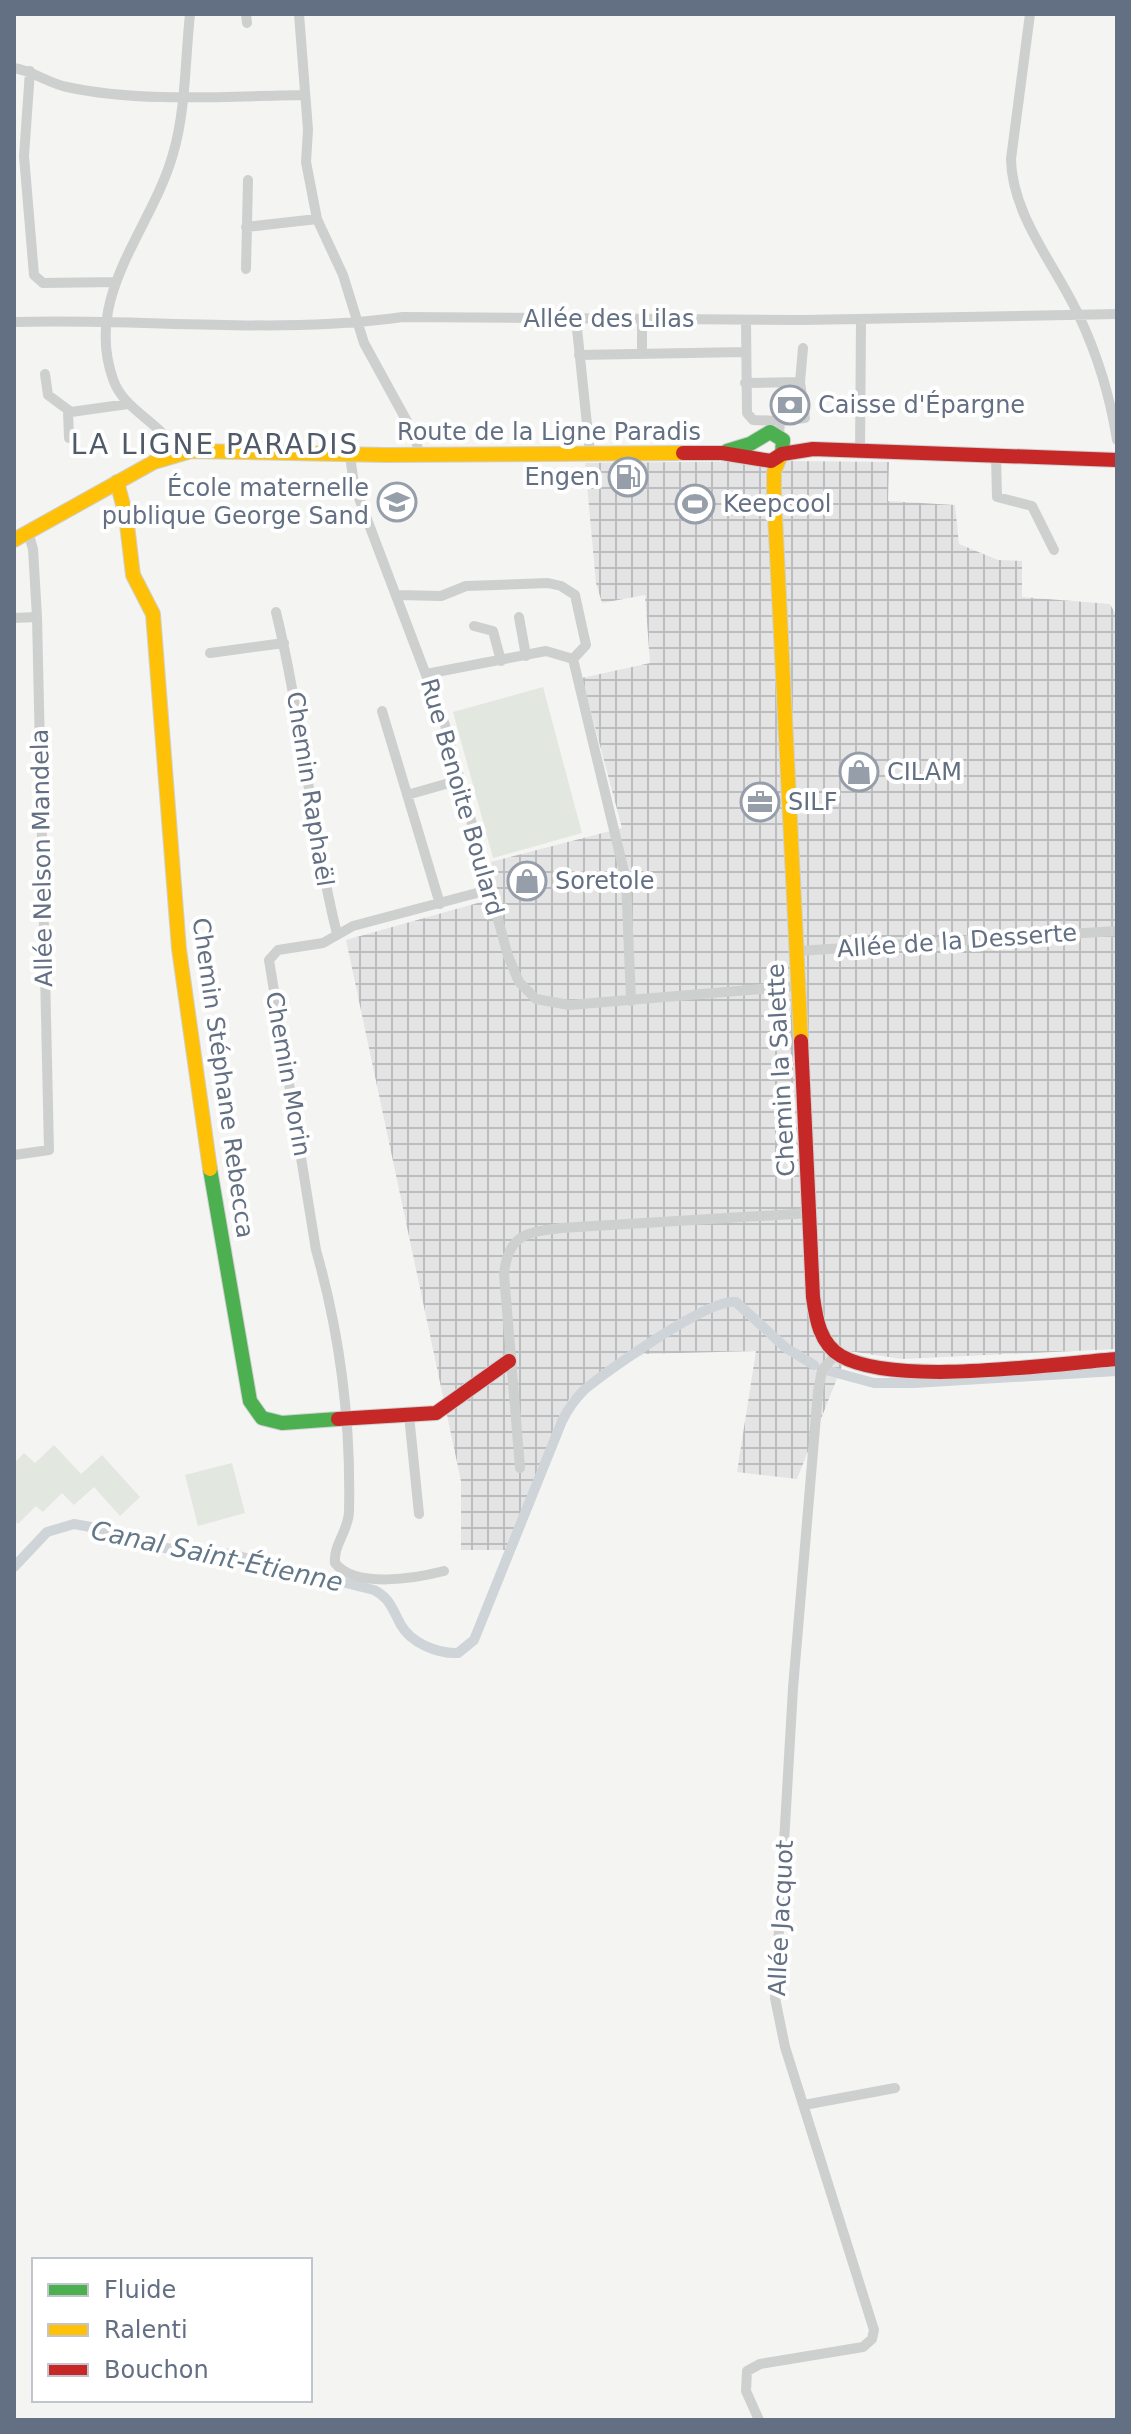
<svg xmlns="http://www.w3.org/2000/svg" width="1131" height="2434" font-family="'DejaVu Sans',sans-serif">
<style>
.industrial{fill:url(#industrial-grid)}
.park{fill:#e2e7e0}
.lines{fill:none;stroke-linecap:round;stroke-linejoin:round}
.canal{stroke:#cfd4d9;stroke-width:10}
.fast-casing{stroke:#cfd1d1;stroke-width:16}
.slow-casing{stroke:#cfd1d1;stroke-width:16}
.jam-casing{stroke:#cfd1d1;stroke-width:16}
.street{stroke:#cecfcf;stroke-width:10}
.fast{stroke:#4caf50;stroke-width:14}
.slow{stroke:#ffc107;stroke-width:14}
.jam{stroke:#c62828;stroke-width:14}
.labels{text-anchor:middle;dominant-baseline:central;stroke-width:8;stroke-linejoin:round;paint-order:stroke}
.street-label{font-size:24px;fill:#636f83;stroke:#fff}
.poi-label{font-size:24px;fill:#636f83;stroke:#fff;text-anchor:start}
.water-label{font-size:26px;font-style:italic;fill:#637788;stroke:#fff}
.quarter-label{font-size:28px;letter-spacing:2px;fill:#515a68;stroke:#fff}
</style>
<defs>
<pattern id="industrial-grid" width="8" height="8" patternUnits="userSpaceOnUse" patternTransform="scale(2)"><rect width="8" height="8" fill="#e4e4e5"/><path d="M0 4h8M4 0v8" fill="none" stroke="#bcbdbf"/></pattern>
</defs>
<rect width="100%" height="100%" fill="#f4f4f2"/>
<path class="industrial" d="M779 461 889 462 888 501 955 505 959 544 998 560 1022 561V597L1110 604 1117 617V1349L902 1359 848 1351 797 1479 737 1472 756 1351 644 1354 579 1389 569 1399 556 1422 509 1550H461V1481L346 940 499 897 491 862 622 828 582 678 650 663 645 595 602 603 596 583 585 463Z"/>
<path class="park" d="M543 687 582 833 493 858 453 712Z
M54 1445 81 1474 102 1455 140 1497 120 1516 94 1487 74 1505 62 1493 43 1512 36 1506 18 1524 14 1520V1463L24 1453 35 1463Z
M232 1463 245 1513 198 1526 185 1475Z"/>
<g class="lines">
<path class="canal" d="M826 1370 874 1383H914L1117 1371
M14 1567 47 1532 74 1524 113 1531 154 1547 230 1554 374 1590C391 1599 392 1609 401 1625 411 1643 438 1654 458 1653L474 1640 562 1421C568 1409 575 1399 584 1390 608 1370 709 1298 736 1302L786 1348 814 1365"/>
<g class="fast-casing">
<path id="fast" d="M727 451 750 444 770 432 783 440 782 454
M210 1169 250 1401 262 1418 282 1423 338 1419"/>
</g>
<g class="slow-casing">
<path id="slow" d="M780 457 774 472V495L801 1041
M117 482 126 516 133 575 153 614 179 949 210 1169
M14 540 154 462 191 451 386 455 683 453"/>
</g>
<g class="jam-casing">
<path id="jam" d="M683 453H722L771 461 782 454 813 449 1117 460
M801 1041 813 1297C816 1319 820 1344 841 1356 896 1387 1052 1364 1117 1359
M338 1419 436 1413 509 1361"/>
</g>
<path class="street" d="M246 14 247 23
M299 14 308 130 306 162 317 219 343 275 364 343 415 436 419 454
M1030 14 1011 159C1012 216 1056 266 1079 316 1098 356 1110 396 1117 440
M14 68C33 71 48 83 67 87 139 103 230 96 304 95
M30 71 24 156 34 275 43 283 116 282
M246 227 317 219
M246 269 248 180
M576 319 590 453
M642 319V354
M746 321 747 413 753 420 780 421 779 435
M14 322C143 318 276 335 403 317L803 320 1117 314
M579 355 745 352
M45 374 48 395 71 412 128 404
M800 382 803 348
M745 383 800 382 805 418 780 421
M68 411 69 438
M860 452 861 320
M176 453C163 422 124 412 113 379 83 295 152 229 173 154 186 110 185 60 190 14
M350 455 354 485 445 725 508 956 519 982 536 999 569 1005 798 986
M996 457 997 497 1032 506 1054 550
M397 595 441 596 466 586 548 583 561 586 575 595 586 645 573 659
M276 612C302 719 311 828 337 934
M519 617 526 656
M14 618 37 617
M474 626 493 631 501 661
M210 653 284 643
M573 659 626 880 631 1001
M426 674 546 651 573 659
M382 711 440 904
M407 795 460 780
M797 951 1117 931
M14 1155 49 1150 37 617 33 549 28 532
M409 1415 419 1514
M520 1468 504 1274C508 1235 526 1232 561 1228L810 1213
M444 1571C417 1578 355 1589 335 1563 333 1545 349 1530 349 1511 351 1423 340 1334 316 1250L269 960 278 950 323 943 353 926 488 890
M804 2105 895 2088
M759 2420 746 2391 747 2371 760 2364 863 2347 872 2339 874 2330 785 2047 775 1998 793 1688 818 1392 822 1370 837 1353"/>
<use href="#fast" class="fast"/>
<use href="#slow" class="slow"/>
<use href="#jam" class="jam"/>
</g>
<defs>
<g id="bank-ring" transform="scale(2)"><circle r="9.5" fill="#fff" stroke="#969eaa" stroke-width="1.5"/><path d="M-6-4H6V4H-6ZM0-2.3a2.3 2.3 0 1 0 0 4.6a2.3 2.3 0 1 0 0-4.6Z" fill="#969eaa"/></g>
<g id="fuel-ring" transform="scale(2)"><circle r="9.5" fill="#fff" stroke="#969eaa" stroke-width="1.5"/><path d="M-5.5-6h7V0h2V4h1.3V-2.5L3-4.5l.8-.8L6-3V5H2.5V1h-1V6h-7ZM-4.2-4.7v3.2H.2V-4.7Z" fill="#969eaa"/></g>
<g id="school-ring" transform="scale(2)"><circle r="9.5" fill="#fff" stroke="#969eaa" stroke-width="1.5"/><path d="M0-5L7-2L0 1L-7-2ZM-4 1L0 2.5L4 1V4Q0 6-4 4Z" fill="#969eaa"/></g>
<g id="stadium-ring" transform="scale(2)"><circle r="9.5" fill="#fff" stroke="#969eaa" stroke-width="1.5"/><path d="M0-5a6.5 5 0 1 0 0 10a6.5 5 0 1 0 0-10ZM-3.5-1.8h7v3.6h-7Z" fill="#969eaa"/></g>
<g id="shop-ring" transform="scale(2)"><circle r="9.5" fill="#fff" stroke="#969eaa" stroke-width="1.5"/><path d="M-5-2.5h2.3a2.7 3.5 0 0 1 5.4 0H5L5.5 6h-11ZM-1.5-2.5h3a1.5 2.3 0 0 0-3 0Z" fill="#969eaa"/></g>
<g id="office-ring" transform="scale(2)"><circle r="9.5" fill="#fff" stroke="#969eaa" stroke-width="1.5"/><path d="M-6-3h4V-5.5h4V-3h4V5H-6ZM-1-4.5V-3h2v-1.5ZM-6 0V1H6V0Z" fill="#969eaa"/></g>
</defs>
<g fill-rule="evenodd">
<use href="#bank-ring" x="790" y="405"/>
<use href="#fuel-ring" x="628" y="477"/>
<use href="#school-ring" x="397" y="502"/>
<use href="#stadium-ring" x="695" y="504"/>
<use href="#shop-ring" x="859" y="772"/>
<use href="#office-ring" x="760" y="802"/>
<use href="#shop-ring" x="527" y="881"/>
</g>
<g class="labels">
<g class="street-label">
<text x="609" y="319">Allée des Lilas</text>
<text x="549" y="432">Route de la Ligne Paradis</text>
<text transform="translate(310 789) rotate(81)">Chemin Raphaël</text>
<text transform="translate(462 797) rotate(74)">Rue Benoite Boulard</text>
<text transform="translate(42 858) rotate(-91)">Allée Nelson Mandela</text>
<text transform="translate(957 941) rotate(-4)">Allée de la Desserte</text>
<text transform="translate(781 1070) rotate(-93)">Chemin la Salette</text>
<text transform="translate(288 1074) rotate(80)">Chemin Morin</text>
<text transform="translate(223 1078) rotate(82)">Chemin Stéphane Rebecca</text>
<text transform="translate(781 1918) rotate(-87)">Allée Jacquot</text>
</g>
<g class="poi-label">
<text x="818" y="405">Caisse d'Épargne</text>
<text x="600" y="477" text-anchor="end">Engen</text>
<text x="369" y="488" text-anchor="end">École maternelle<tspan x="369" dy="28">publique George Sand</tspan></text>
<text x="723" y="504">Keepcool</text>
<text x="887" y="772">CILAM</text>
<text x="788" y="802">SILF</text>
<text x="555" y="881">Soretole</text>
</g>
<g class="water-label">
<text transform="translate(217 1556) rotate(12)">Canal Saint-Étienne</text>
</g>
<g class="quarter-label">
<text x="215" y="444">LA LIGNE PARADIS</text>
</g>
</g>
<rect width="1131" height="2434" fill="none" stroke="#636f83" stroke-width="32"/>
<rect x="32" y="2258" width="280" height="144" fill="#ffffff" stroke="#c1c5cd" stroke-width="2"/>
<rect x="48" y="2284" width="40" height="12" fill="#4caf50" stroke="#c1c5cd" stroke-width="2"/>
<text x="104" y="2298" font-size="24" fill="#636f83">Fluide</text>
<rect x="48" y="2324" width="40" height="12" fill="#ffc107" stroke="#c1c5cd" stroke-width="2"/>
<text x="104" y="2338" font-size="24" fill="#636f83">Ralenti</text>
<rect x="48" y="2364" width="40" height="12" fill="#c62828" stroke="#c1c5cd" stroke-width="2"/>
<text x="104" y="2378" font-size="24" fill="#636f83">Bouchon</text>
</svg>
